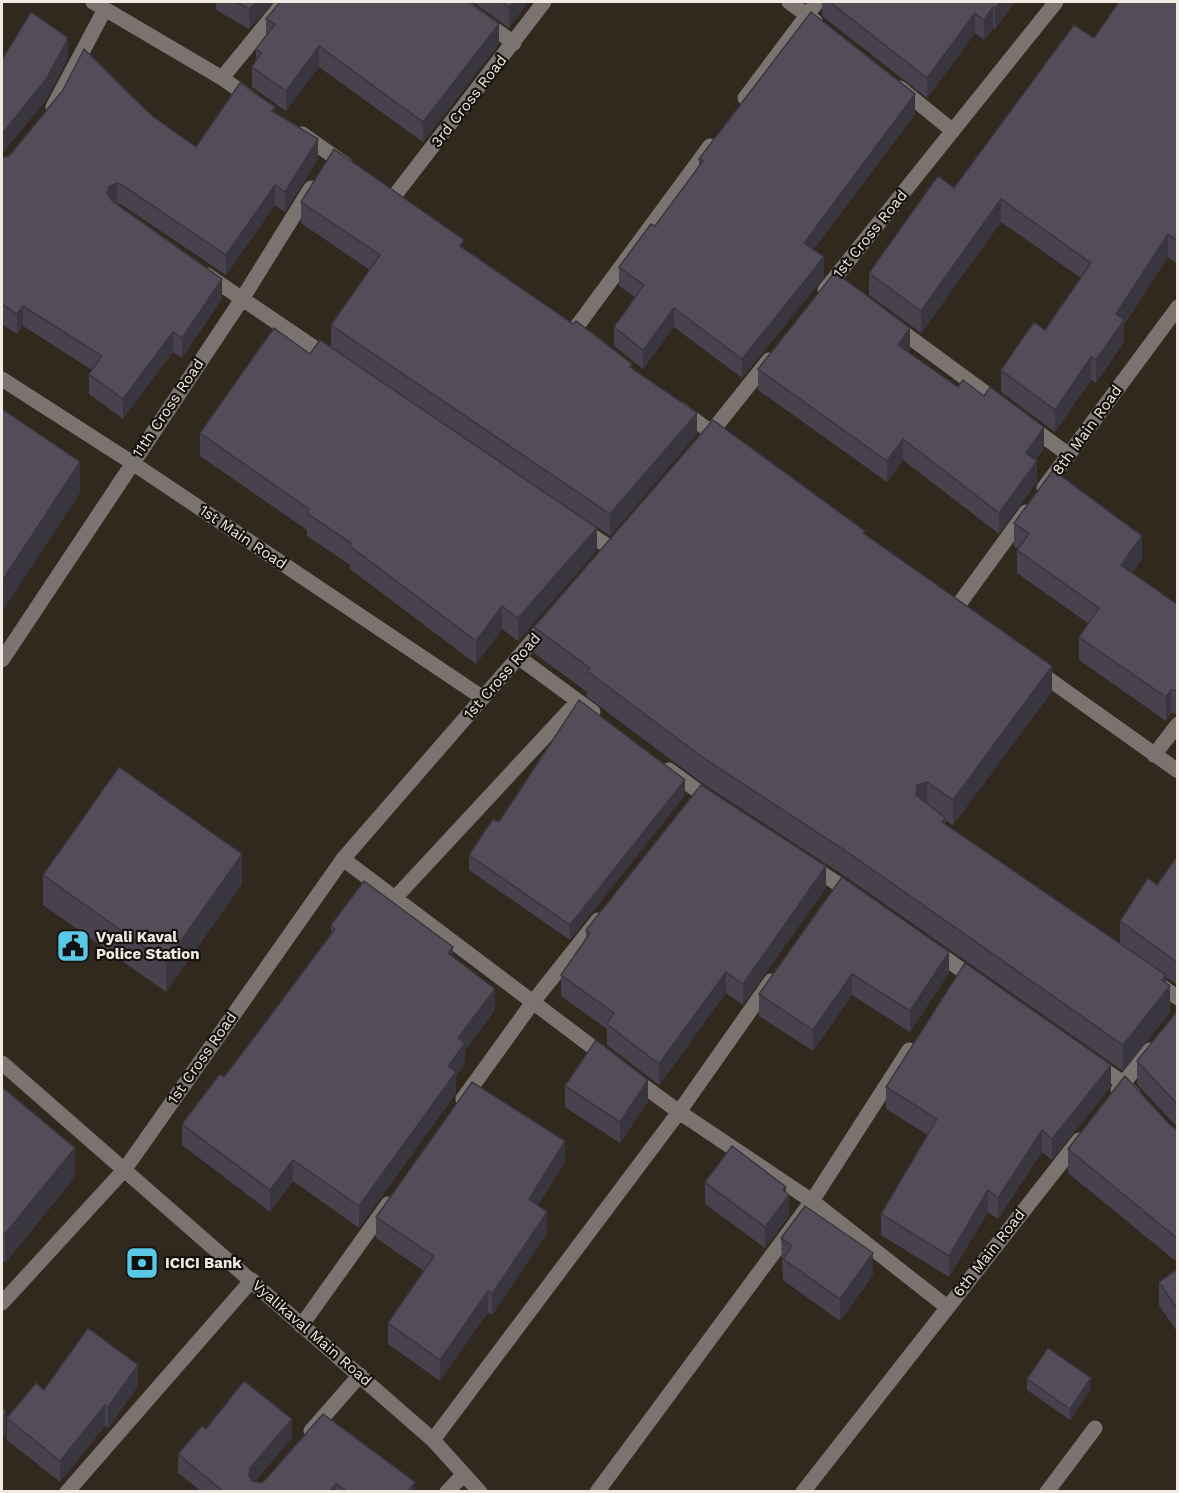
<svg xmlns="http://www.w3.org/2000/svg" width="1179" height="1493" font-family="'Work Sans',sans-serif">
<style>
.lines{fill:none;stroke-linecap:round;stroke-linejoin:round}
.minor{stroke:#7a736f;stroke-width:15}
.wall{fill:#47424d}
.shaded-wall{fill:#3a363f}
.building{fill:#534d5a;stroke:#3a363f;stroke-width:1.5}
.labels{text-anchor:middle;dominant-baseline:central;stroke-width:4.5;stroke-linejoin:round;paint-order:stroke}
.street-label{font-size:15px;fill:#f0eae3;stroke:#15120d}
.poi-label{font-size:15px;font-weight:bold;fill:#f0eae3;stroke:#15120d;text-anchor:start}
</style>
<rect width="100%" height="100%" fill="#31281e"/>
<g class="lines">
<path class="minor" d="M93 2 222 78 253 100
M457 2 514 43
M789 2 815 21
M222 78 284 2
M900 88 953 131
M745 98 817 2
M53 107 105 9
M302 134 346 165
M392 199 544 2
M207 275 331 359
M825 290 1056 2
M893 325 1002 405
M575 329 710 146
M2 379 131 462 483 698
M680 409 719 438
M1028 425 1069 455
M705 440 769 360
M1044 488 1178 307
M582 529 612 549
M954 611 1026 512
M518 657 593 712
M2 660 242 299 311 188
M1036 670 1178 771
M1154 755 1178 724
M669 770 713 802
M343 859 607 1058
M811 866 853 894
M395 898 578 701
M932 949 976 980
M1153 980 1178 998
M2 1063 433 1440 480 1492
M1094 1063 1123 1083 1134 1095
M633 1078 679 1112 812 1201 947 1307
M1118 1090 1150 1050
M463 1099 533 1002 598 920
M2 1303 125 1169 343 859 547 624
M301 1326 388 1204
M311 1431 360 1375
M433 1440 679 1112 771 981
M67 1492 252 1280
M447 1492 463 1475
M597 1492 812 1201 909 1050
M803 1492 1079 1140
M1047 1492 1095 1428"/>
</g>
<path class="wall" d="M216 2H273L249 29 216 10Z
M473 2H528L509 28Z
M822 2H1015L995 29 993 28 984 40 975 33 927 98 822 16Z
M1178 2V264L1168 257 1124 325V342L1096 383 1091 380 1055 432 1001 392V370L1045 330 1081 278 1001 222 921 333 869 295V273L954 188 1094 38Z
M266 19 499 44 423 142 319 67 286 111 252 87V67L256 60V49L266 36Z
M275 112 318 159 285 212 275 205 226 275 122 205 117 203 116 204 222 299 182 358 173 352 123 419 89 394V374L92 370 23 326 17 334 2 324V158L151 115 196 147Z
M915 114 813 250 824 277 742 378 674 327 643 369 614 346V327L635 297 619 286V267L655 226 699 167V159Z
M301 202 464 249 632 369 697 434 610 536 331 347V325L370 270 301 223Z
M910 349 908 352 1044 448 1036 460 1037 482 999 534 903 460 887 482 758 390V369Z
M310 354 597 550 518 641 502 629 476 664 350 569V565L307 536V530L200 456V433Z
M1014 523 1142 559 1132 573 1178 605V714L1171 713 1166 721 1079 660V637L1089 624 1017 573V550L1018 549 1014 546Z
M865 534 1052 692 953 825 945 820V824L1120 944V921L1157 885 1178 855V984L1177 985 1166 977 1170 1012 1123 1071 846 877 705 785 587 697V692L534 653V627Z
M685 795 570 940 469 870V855L499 822Z
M43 875 242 884 166 992 43 905Z
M842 877 949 973 910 1032 852 995 813 1051 759 1016V994Z
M826 888 743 1005 726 993 659 1085 607 1045V1029L561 996V975L586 939V930Z
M331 925 453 957 495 1010 465 1050V1064L456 1076V1093L359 1228 293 1181 270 1212 182 1145V1124L224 1077 259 1031 331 935Z
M1178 1010V1128L1137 1084V1061Z
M565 1086 648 1101 620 1143 565 1107Z
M1111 1086 1052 1160 1042 1152 998 1219 988 1212 949 1277 881 1235V1214L928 1135 886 1109V1087Z
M2 1087 75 1177 5 1263 2 1261Z
M1171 1126 1176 1129H1178V1263L1068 1173V1149Z
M565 1162 538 1205 547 1233 492 1315 488 1312 440 1381 388 1344V1323L424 1271 376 1238V1217Z
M705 1182 786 1193 789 1216 765 1248 705 1204Z
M781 1238 873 1275 840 1321 783 1280Z
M1178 1269V1333L1159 1305V1282Z
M1027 1379 1091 1389 1070 1420 1027 1390Z
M138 1386 108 1428 105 1426 60 1482 7 1440V1418L44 1390Z
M323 1414 415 1491H201L178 1473V1454L206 1429 292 1438 254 1482 261 1483 265 1480Z"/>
<path class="shaded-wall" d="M256 2H273L249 29V9Z
M514 2H528L509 28V7Z
M1000 2H1015L995 29V9Z
M993 7V28L984 40V20Z
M975 13V33L927 98V78Z
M499 24V44L423 142V122Z
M68 38V58L47 99 2 154V134Z
M319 46V67L286 111V91Z
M915 94V114L804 262V243Z
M318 139V159L285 212V192Z
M117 183V203L109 207 107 193 109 187Z
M275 185V205L226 275V255Z
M1001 199V222L921 333V311Z
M1168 234V257L1124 325V342L1096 383V360L1116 314Z
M824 257V277L742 378V359Z
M222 279V299L182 358V338Z
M23 306V326L17 334V314Z
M674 308V327L643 369V350Z
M910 328V349L898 366V345Z
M173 332V352L123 419V399Z
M1091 357V380L1055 432V410Z
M697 413V434L610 536V514Z
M1044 427V448L1026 474V453Z
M903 439V460L887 482V461Z
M1037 461V482L999 534V513Z
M80 462V493L2 612V581Z
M597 528V550L518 641V618Z
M1142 536V559L1121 588V565Z
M502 606V629L476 664V641Z
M1052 666V692L953 825V800Z
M1171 690V713L1166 721V697Z
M685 780V795L570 940V925Z
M927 782V807L916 795 917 785Z
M242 854V884L166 992V962Z
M826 866V888L743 1005V984Z
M453 947V968L448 953Z
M949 952V973L910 1032V1011Z
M1178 960V984L1177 985V962Z
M726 972V993L659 1085V1064Z
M852 974V995L813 1051V1030Z
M1166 975V991L1170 986V1012L1123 1071V1045Z
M495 989V1010L465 1050V1064L456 1076V1093L359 1228V1206L458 1038Z
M1111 1065V1086L1052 1160V1139Z
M648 1080V1101L620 1143V1122Z
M1042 1130V1152L998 1219V1198Z
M565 1141V1162L529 1220V1199Z
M75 1148V1177L5 1263V1234Z
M293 1160V1181L270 1212V1190Z
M786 1187V1199L789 1195V1216L765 1248V1227L783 1190Z
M988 1190V1212L949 1277V1256Z
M547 1212V1233L492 1315V1294Z
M873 1253V1275L840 1321V1299Z
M488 1291V1312L440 1381V1360Z
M138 1365V1386L108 1428V1407Z
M1091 1378V1389L1070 1420V1409Z
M105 1405V1426L60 1482V1461Z
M6 1412V1433L2 1438V1417Z
M292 1419V1438L250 1486 249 1476 250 1468Z
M415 1482V1491H408Z
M336 1484V1491H330Z"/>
<path class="building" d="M236 2H256L249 9Z
M280 2H468L499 24 423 122 319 46 286 91 252 67 261 53 256 49 275 24 266 19Z
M501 2H514L509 7Z
M830 2H1000L995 9 993 7 984 20 975 13 927 78Z
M1119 2H1178V241L1168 234 1116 314 1124 320 1096 360 1091 357 1055 410 1001 370 1034 322 1045 330 1091 263 1001 199 921 311 869 273 938 176 954 188 1074 25 1094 38Z
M31 12 68 38 47 78 2 134V60Z
M811 12 915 94 804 243 824 257 742 359 674 308 643 350 614 327 644 285 619 267 651 224 655 226 703 161 699 159Z
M84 49 151 115 196 147 240 83 275 107 272 111 318 139 285 192 275 185 226 255 122 185 117 183 109 187 107 193 112 201 222 279 182 338 173 332 123 399 89 374 102 356 23 306 17 314 2 304V158L10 155 63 90Z
M334 149 464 240 460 246 573 324 576 321 632 364 630 367 697 413 610 514 331 325 380 255 301 202Z
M835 272 910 328 898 345 958 387 963 380 984 396 990 387 1044 427 1026 453 1037 461 999 513 903 439 887 461 758 369Z
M274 328 310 354 320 340 597 528 518 618 502 606 476 641 350 546 351 543 307 513 309 509 200 433Z
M2 409 80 462 2 581Z
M713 420 865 531 863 533 1052 666 953 800 927 782 917 785 916 795 945 818 942 822 1166 975 1162 980 1170 986 1123 1045 846 851 705 759 587 671 590 668 534 627Z
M1053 470 1142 536 1121 565 1178 605V691L1171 690 1166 697 1079 637 1099 608 1017 550 1029 534 1014 523Z
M579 700 685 780 570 925 469 855 493 819 499 822Z
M119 767 242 854 166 962 43 875Z
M701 785 826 866 743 984 726 972 659 1064 607 1024 614 1013 561 975 590 933 586 930Z
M1178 855V960L1177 962 1120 921 1148 878 1157 885Z
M842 877 949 952 910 1011 852 974 813 1030 759 994Z
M364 881 453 947 448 953 495 989 458 1038 465 1043 448 1066 456 1072 359 1206 293 1160 270 1190 182 1124 220 1074 224 1077 259 1031 335 929 331 925Z
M965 963 1111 1065 1052 1139 1042 1130 998 1198 988 1190 949 1256 881 1214 937 1119 886 1087Z
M1178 1010V1105L1137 1061Z
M596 1040 648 1080 620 1122 565 1086Z
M1125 1076 1171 1126 1176 1129H1178V1239L1068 1149Z
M472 1082 565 1141 529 1199 547 1212 492 1294 488 1291 440 1360 388 1323 434 1256 376 1217Z
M2 1087 75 1148 5 1234 2 1232Z
M732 1146 786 1187 783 1190 789 1195 765 1227 705 1182Z
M805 1206 873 1253 840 1299 783 1259 792 1246 781 1238Z
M1178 1269V1310L1159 1282Z
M88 1328 138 1365 108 1407 105 1405 60 1461 7 1418 36 1383 44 1390Z
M1048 1348 1091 1378 1070 1409 1027 1379Z
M244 1381 292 1419 250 1468 249 1476 252 1481 261 1483 265 1480 323 1414 415 1482 408 1491H347L336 1484 330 1491H223L178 1454 202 1426 206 1429Z
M2 1407 6 1412 2 1417Z"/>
<defs>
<g id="civic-square" transform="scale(1.725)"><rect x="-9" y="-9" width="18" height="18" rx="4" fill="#58c8e4" stroke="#15120d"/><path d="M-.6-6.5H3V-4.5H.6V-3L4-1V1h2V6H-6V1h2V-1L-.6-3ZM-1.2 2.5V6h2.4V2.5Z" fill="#111"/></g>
<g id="bank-square" transform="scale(1.725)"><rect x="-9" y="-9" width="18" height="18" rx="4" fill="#58c8e4" stroke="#15120d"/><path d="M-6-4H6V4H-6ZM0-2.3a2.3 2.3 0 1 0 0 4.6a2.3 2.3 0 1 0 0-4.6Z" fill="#111"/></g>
</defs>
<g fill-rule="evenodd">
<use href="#civic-square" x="73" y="946"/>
<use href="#bank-square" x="142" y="1263"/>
</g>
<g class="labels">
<g class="street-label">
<text transform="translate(469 101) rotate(-52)">3rd Cross Road</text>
<text transform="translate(870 234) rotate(-51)">1st Cross Road</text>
<text transform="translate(168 408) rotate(-56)">11th Cross Road</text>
<text transform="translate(1087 430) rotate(-54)">8th Main Road</text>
<text transform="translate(243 537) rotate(34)">1st Main Road</text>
<text transform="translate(502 676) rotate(-49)">1st Cross Road</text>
<text transform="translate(202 1058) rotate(-55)">1st Cross Road</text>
<text transform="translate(989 1253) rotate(-52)">6th Main Road</text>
<text transform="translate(312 1333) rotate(41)">Vyalikaval Main Road</text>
</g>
<g class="poi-label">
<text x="96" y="937">Vyali Kaval<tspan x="96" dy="17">Police Station</tspan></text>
<text x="165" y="1263">ICICI Bank</text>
</g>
</g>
<rect width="1179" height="1493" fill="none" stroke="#f0eae3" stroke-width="6"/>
</svg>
